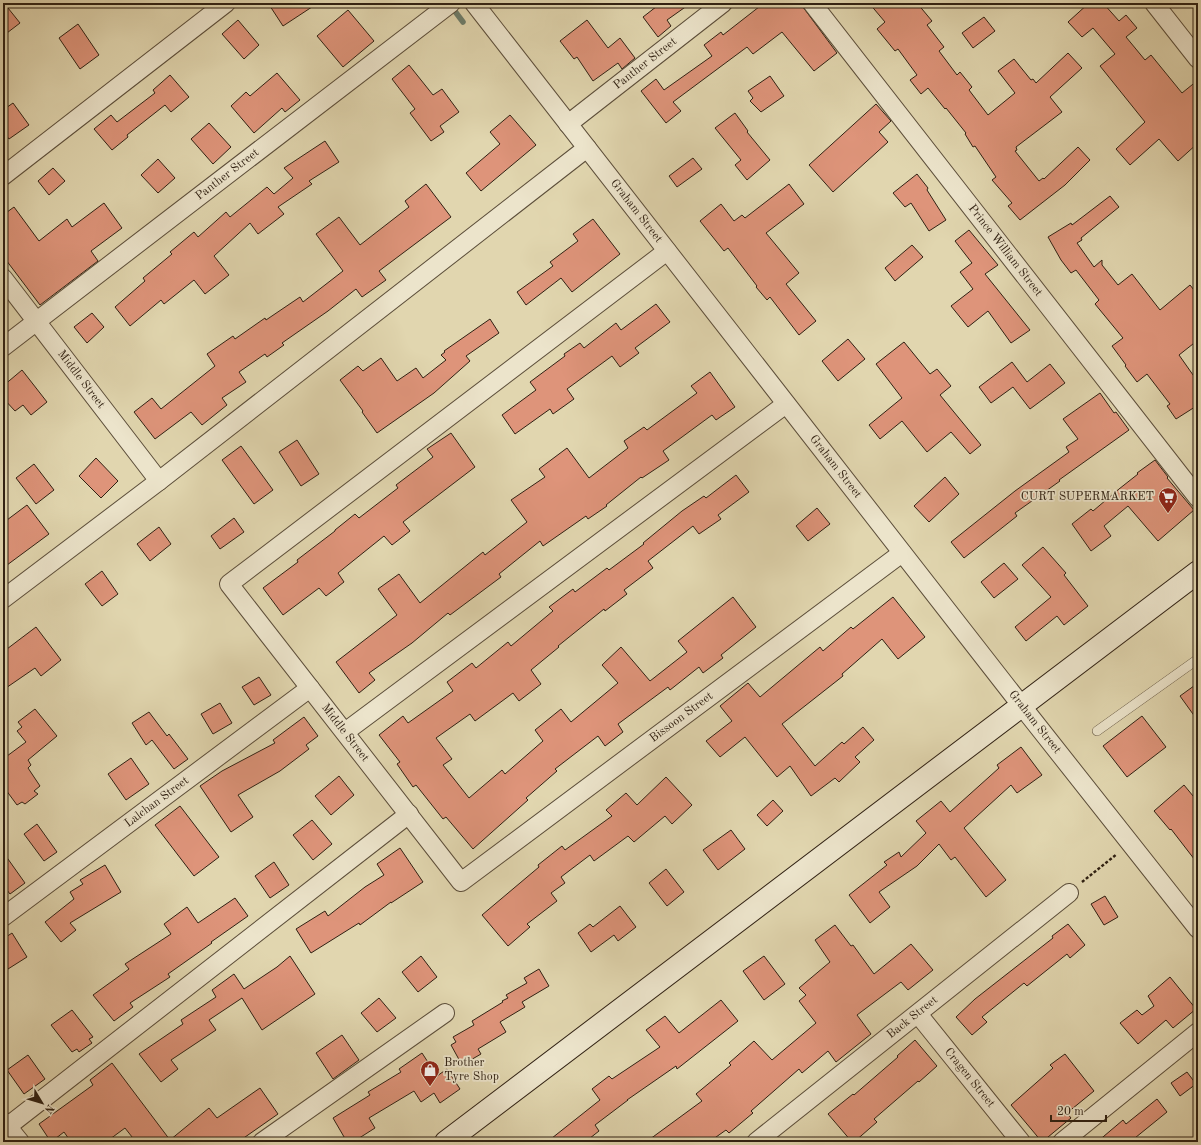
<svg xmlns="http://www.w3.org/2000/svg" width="1201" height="1145" font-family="'Old Standard TT',serif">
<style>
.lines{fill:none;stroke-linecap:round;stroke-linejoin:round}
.stream{stroke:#6d7d6b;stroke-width:5.5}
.building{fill:#de947a;stroke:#302113}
.service-casing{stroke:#5c4e3a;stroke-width:10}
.minor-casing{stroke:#5c4e3a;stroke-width:20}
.secondary-casing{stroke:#302113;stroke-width:24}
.path{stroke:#302113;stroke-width:2.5;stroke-dasharray:3 2;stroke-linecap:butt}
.service{stroke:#ece4cb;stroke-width:9}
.minor{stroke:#ece4cb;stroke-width:18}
.secondary{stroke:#ece4cb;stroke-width:22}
.labels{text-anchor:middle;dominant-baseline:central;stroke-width:3.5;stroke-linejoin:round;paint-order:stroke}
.street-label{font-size:12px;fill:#302113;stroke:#ece4cb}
.poi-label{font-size:12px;fill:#302113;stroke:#ece4cb;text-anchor:end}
</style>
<rect width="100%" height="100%" fill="#e1d6af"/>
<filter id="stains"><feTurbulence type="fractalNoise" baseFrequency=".005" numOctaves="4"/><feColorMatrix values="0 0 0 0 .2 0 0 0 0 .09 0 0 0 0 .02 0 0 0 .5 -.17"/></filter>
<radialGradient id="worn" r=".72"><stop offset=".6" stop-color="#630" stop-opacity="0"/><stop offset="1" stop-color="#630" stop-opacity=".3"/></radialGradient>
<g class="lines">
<path class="stream" d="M451 6 463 22"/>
</g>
<path class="building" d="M3 3H4L20 23 3 36Z
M268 3H318L283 26Z
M661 3H691L667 20 671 26 658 37 643 17Z
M764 3H800L837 53 814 71 782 32 753 54 747 47 673 102 681 111 666 123 641 91 656 79 664 90 712 56 704 45 721 32 723 35Z
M869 3H917L932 21 927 25 944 47 939 51 957 75 960 72 972 87 969 90 988 115 1015 93 998 71 1014 59 1031 80 1033 79 1036 83 1068 53 1082 68 1050 97 1062 112 1016 147 1017 150 1015 151 1039 181 1043 178 1044 179 1078 147 1090 160 1065 185 1020 220 1008 206 1012 203 992 180 996 177 975 146 973 147 965 134 966 133 946 108 945 109 928 88 921 94 910 80 917 75 898 49 895 51 877 29 885 22Z
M1089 3H1103L1119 21 1126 15 1137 28 1126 37 1145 60 1151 55 1182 93 1198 80V143L1178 161 1159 139 1130 165 1116 149 1145 122 1100 66 1115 54 1093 28 1082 37 1068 22Z
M348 10 374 41 343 67 317 36Z
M984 17 995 31 973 48 962 33Z
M238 20 259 45 244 59 222 34Z
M587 20 608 48 620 38 635 58 622 69 618 63 593 81 577 57 574 59 560 41Z
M78 24 99 55 80 69 59 38Z
M409 65 433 95 442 89 459 112 440 126 444 132 431 141 410 113 415 109 392 79Z
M277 73 300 100 285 112 282 108 254 133 231 106 246 92 250 96Z
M170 75 189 97 171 112 165 105 127 135 128 137 112 150 94 129 111 115 117 122 155 93 153 90Z
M770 76 784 96 761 112 750 101 753 98 748 91Z
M13 103 29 125 9 139 3 131V110Z
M876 104 891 121 879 132 888 142 833 192 809 165Z
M735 113 748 131 747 132 770 160 747 180 735 165 741 160 715 128Z
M510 115 536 145 481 191 466 173 500 144 490 132Z
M209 123 231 147 213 164 191 139Z
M325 141 339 162 309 181 312 184 278 207 284 214 258 234 250 223 214 256 229 275 205 294 194 280 164 304 161 300 130 326 115 307 145 281 143 278 172 254 170 252 194 232 198 237 226 212 230 217 267 187 274 194 293 178 284 168Z
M693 158 702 169 677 187 669 176Z
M158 159 175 178 158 193 141 175Z
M53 168 65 181 49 195 38 181Z
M917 174 928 188 927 190 946 220 929 231 911 203 905 207 893 193Z
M426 184 451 217 379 271 386 280 362 297 356 289 328 311 282 343 284 345 267 357 265 354 239 372 246 382 222 398 227 405 202 425 191 412 155 439 134 412 152 398 161 409 215 366 207 354 233 336 235 339 265 318 266 320 300 297 303 302 343 271 316 234 339 217 360 245 409 207 405 201Z
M789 184 804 204 766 233 799 273 786 284 816 321 799 335 770 297 767 300 756 287 757 286 728 248 724 251 700 221 721 204 734 221 742 215 745 218Z
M1110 196 1119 207 1081 238 1082 240 1077 243 1094 267 1102 260V265L1118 285 1132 274 1160 310 1190 285 1198 295V340L1179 355 1198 382V405L1176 419 1167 406 1170 404 1147 374 1137 382 1125 366 1126 365 1112 346 1123 338 1095 304 1099 300 1076 270 1071 273 1061 260 1048 237 1071 223 1072 225Z
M104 203 122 228 91 251 98 261 40 305 3 256V215L14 207 39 241 67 219 72 227Z
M593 219 620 254 572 292 561 278 526 305 517 292 553 266 550 262 578 241 573 234Z
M969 230 998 265 985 274 1030 330 1011 343 988 311 968 327 951 306 973 289 960 272 972 263 955 241Z
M912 245 923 257 895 281 885 268Z
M656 304 670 322 635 348 639 353 620 367 612 356 567 389 574 399 553 414 550 409 515 434 502 415 536 390 530 382 565 356 564 354 580 343 584 348 616 323 621 330Z
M92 313 104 327 87 343 74 327Z
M490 319 499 333 466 356 470 361 434 393 377 433 362 412 363 411 340 380 358 366 363 371 381 358 397 381 416 368 423 378 446 360 441 355 445 352 444 351Z
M848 339 865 359 838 381 822 361Z
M904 342 930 374 937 369 951 386 940 395 981 445 970 454 951 432 927 452 902 421 880 439 869 425 902 398 876 364Z
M1012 362 1027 382 1050 364 1065 383 1030 409 1013 387 991 403 979 387Z
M22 370 47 402 31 415 23 405 15 411 3 398V386Z
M710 372 735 407 716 420 712 415 663 451 669 460 642 478 641 477 606 505 607 506 588 519 586 516 543 546 540 541 499 574 501 577 450 615 448 613 412 643 369 673 375 680 359 693 336 662 397 615 378 589 399 574 420 603 483 552 485 555 527 522 511 500 545 477 539 469 567 448 589 478 628 448 624 441 644 427 647 430 697 393 691 386Z
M1100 393 1114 413 1116 412 1129 430 1059 480 1060 481 1015 513 1017 516 964 558 951 542 1015 491 1069 452 1066 447 1078 439 1063 419Z
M451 433 475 467 403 522 410 531 392 545 384 536 338 573 344 582 326 596 319 588 283 615 263 588 298 562 297 560 335 531V530L355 514 359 518 398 488 396 485 433 457 427 449Z
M297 440 319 474 301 486 279 452Z
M241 446 273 490 254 504 222 460Z
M96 458 118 481 101 498 79 476Z
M1155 460 1168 477 1167 478 1194 510 1158 541 1128 506 1104 526 1111 536 1091 551 1072 524 1091 509 1093 511 1119 489 1138 474 1137 473Z
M34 464 54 490 36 504 16 478Z
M736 475 749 492 718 515 721 519 699 534 693 526 648 561 653 568 624 590 627 594 605 611 604 609 558 646 559 647 531 670 541 684 519 701 513 693 475 721 470 714 436 738 452 759 443 765 469 798 502 770 505 774 543 741 535 730 561 709 571 722 618 683 602 665 621 647 650 681 687 652 678 641 733 597 756 627 721 655 723 658 703 673 699 667 670 690 668 687 618 724 623 732 605 746 598 736 555 769 557 771 526 798 528 800 473 849 446 817 443 819 416 785 413 787 397 764 400 762 379 735 403 716 408 723 453 691 447 682 472 663 476 668 508 642 511 646 553 611 549 607 573 589 575 592 607 568 609 570 644 544 643 543 682 511 704 496 706 498Z
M945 477 959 494 929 522 914 506Z
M27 505 49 534 3 568V523Z
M817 508 830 524 808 541 796 526Z
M234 518 244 532 220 549 211 536Z
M159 527 171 544 150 561 137 544Z
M1043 547 1066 573 1064 575 1088 606 1064 625 1057 616 1026 641 1015 627 1051 597 1022 565Z
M1004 563 1018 579 994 598 981 582Z
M102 571 118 594 102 606 85 584Z
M893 597 925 637 898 659 882 639 842 674 843 676 782 724 815 766 842 742 844 744 863 727 874 740 855 757 860 762 839 782 835 778 811 796 790 766 777 777 745 737 720 757 706 741 732 721 720 706 748 683 760 697 820 647 823 651 851 627 853 629Z
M36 627 61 660 41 676 35 668 3 690V652Z
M259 677 271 695 254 705 242 687Z
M1198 683V721L1180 696Z
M220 703 232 723 213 734 201 714Z
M35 709 57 736 28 760 31 765 28 768 40 786 34 791 38 794 25 804 22 802 17 805 3 786V759L26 742 17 731 22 727 18 722Z
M149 712 167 736 169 734 188 759 174 769 152 740 146 745 132 723Z
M1142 716 1166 747 1127 777 1103 746Z
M304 717 318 736 306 745 309 749 280 771 238 795 253 817 231 832 200 786 222 771 275 743 273 740Z
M1021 747 1042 775 1017 793 1011 785 964 828 1006 880 986 897 955 857 951 860 939 844 917 866 879 892 890 907 870 923 849 895 887 865 884 862 899 852 901 857 926 833 916 821 941 801 950 812 999 768 997 765Z
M131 758 149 784 126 800 108 774Z
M339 776 354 795 331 815 315 796Z
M666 777 692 805 672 824 665 816 634 842 628 836 594 861 590 855 561 877 565 883 551 893 557 901 527 924 530 927 508 946 482 915 539 867 538 865 562 846 565 850 612 816 606 810 626 793 637 805Z
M1184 785 1198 802V864L1171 829 1170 830 1154 811Z
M773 800 783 811 767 826 757 815Z
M180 806 219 857 194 876 155 825Z
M312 820 332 844 313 860 293 835Z
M37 824 57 852 44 861 24 834Z
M731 830 745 849 718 870 703 850Z
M400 848 423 882 391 903V902L360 925 359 923 311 953 296 929 325 911 328 916 365 887 384 875 377 864Z
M3 852 25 883 10 894 3 885Z
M274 862 289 885 270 898 255 876Z
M105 865 121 892 70 923 76 930 61 942 45 922 74 899 70 892 83 884 80 880Z
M666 869 684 892 667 906 649 883Z
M1105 896 1118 917 1104 925 1091 904Z
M235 898 248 916 211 942 212 943 168 974 170 977 130 1003 133 1007 114 1021 93 995 129 969 125 964 171 934 164 924 187 907 198 923Z
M620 906 636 927 618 941 614 935 591 952 578 933 590 924 593 927Z
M1068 924 1085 945 1070 958 1067 954 1027 986 1024 983 982 1017 987 1022 972 1035 956 1017 975 999 1053 938 1052 936Z
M835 925 851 946 853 945 874 974 911 944 933 970 908 990 901 982 857 1015 871 1034 836 1062 828 1051 802 1073 799 1069 751 1111 753 1113 729 1133 726 1130 709 1142H646L702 1101 696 1094 731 1065 729 1063 754 1041 772 1060 816 1023 799 1001 806 995 799 988 830 962 815 940Z
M12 933 27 957 8 969 3 961V939Z
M290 956 315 994 262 1030 242 998 209 1020 216 1030 171 1060 178 1069 161 1082 139 1054 183 1024 181 1020 216 997 212 990 234 974 244 989 277 967Z
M421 956 437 977 418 992 402 972Z
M764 956 785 984 764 1000 743 971Z
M539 969 549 986 522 1002 525 1007 500 1022 506 1032 478 1049 481 1054 462 1065 451 1045 456 1042 453 1037 474 1025 472 1021 503 1002 502 1001 508 998 506 995 527 983 524 978Z
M1170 977 1196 1009 1173 1028 1166 1020 1138 1044 1120 1023 1137 1010 1142 1015 1154 1006 1148 996Z
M379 998 396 1018 377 1032 361 1013Z
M721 1000 738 1021 677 1069 676 1066 627 1100H628L595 1125 599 1131 585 1142H547L600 1100 592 1089 609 1076 612 1079 660 1047 646 1030 665 1016 679 1033Z
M72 1010 93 1037 89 1039 92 1043 79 1052 77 1049 72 1052 51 1025Z
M342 1035 359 1060 333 1079 316 1053Z
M915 1040 937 1066 919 1082 918 1081 874 1119 877 1122 854 1142H852L828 1114 853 1094 854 1095 898 1057 897 1056Z
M422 1053 437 1076 447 1069 460 1089 440 1103 434 1093 421 1102 414 1091 369 1118 375 1128 353 1142H347L333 1118 370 1095 368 1092 401 1072 399 1069Z
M1065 1054 1094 1091 1067 1113 1071 1118 1042 1142 1011 1105 1053 1068 1050 1065Z
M28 1055 45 1079 24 1094 7 1070Z
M112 1063 170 1140 209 1108 217 1118 260 1088 278 1114 238 1142H136L125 1128 106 1142H71L64 1132 51 1142 39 1124 93 1085 90 1080Z
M1187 1072 1196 1084 1180 1096 1171 1083Z
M1157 1099 1167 1112 1130 1142H1097L1123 1120 1126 1124Z"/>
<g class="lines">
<g class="service-casing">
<path id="service" d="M1097 731 1198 659"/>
</g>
<g class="minor-casing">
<g id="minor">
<path id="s1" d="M474 3 1021 705 1198 929"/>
<path id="s2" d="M812 3 1198 498"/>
<path d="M1154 3 1198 59"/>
<path id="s3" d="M568 124 723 3"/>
<path d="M3 176 226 3"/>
<path id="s4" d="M667 251 229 584 461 882 902 553"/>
<path id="s5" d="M3 278 159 481"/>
<path id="s6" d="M3 347 451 3"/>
<path d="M3 599 159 481 587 148"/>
<path d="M345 732 786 404"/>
<path id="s7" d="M3 917 310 688"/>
<path id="s8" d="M918 1014 1021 1142"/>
<path d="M3 1121 20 1142"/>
<path d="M3 1130 409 814"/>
<path d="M262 1142 445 1013"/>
<path id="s9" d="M756 1142 1069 893"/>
<path d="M1062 1142 1198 1032"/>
</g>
</g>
<g class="secondary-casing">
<path id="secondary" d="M446 1142 1198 572"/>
</g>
<path class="path" d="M1082 882 1117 854"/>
<use href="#service" class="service"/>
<use href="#minor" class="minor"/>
<use href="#secondary" class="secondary"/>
</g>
<defs>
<g id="supermarket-pin" transform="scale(1)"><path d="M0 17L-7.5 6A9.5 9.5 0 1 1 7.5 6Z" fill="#8f2418" stroke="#ece4cb"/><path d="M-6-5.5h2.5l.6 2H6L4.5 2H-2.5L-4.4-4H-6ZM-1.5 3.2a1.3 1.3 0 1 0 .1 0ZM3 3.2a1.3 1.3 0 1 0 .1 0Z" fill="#fff"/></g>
<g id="shop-pin" transform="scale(1)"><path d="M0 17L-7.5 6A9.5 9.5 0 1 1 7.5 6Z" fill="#8f2418" stroke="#ece4cb"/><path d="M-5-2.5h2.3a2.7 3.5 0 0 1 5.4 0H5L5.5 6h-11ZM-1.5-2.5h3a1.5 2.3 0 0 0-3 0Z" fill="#fff"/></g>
</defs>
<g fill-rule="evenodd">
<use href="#supermarket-pin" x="1168" y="497"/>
<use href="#shop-pin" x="430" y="1070"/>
</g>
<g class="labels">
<g class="street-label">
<text stroke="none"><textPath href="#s3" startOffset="98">Panther Street</textPath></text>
<text stroke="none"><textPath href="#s6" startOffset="283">Panther Street</textPath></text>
<text stroke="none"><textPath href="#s1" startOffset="264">Graham Street</textPath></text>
<text stroke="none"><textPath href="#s2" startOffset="314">Prince William Street</textPath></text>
<text stroke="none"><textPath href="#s5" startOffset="128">Middle Street</textPath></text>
<text stroke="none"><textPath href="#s1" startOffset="588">Graham Street</textPath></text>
<text stroke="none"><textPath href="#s4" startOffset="1203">Bissoon Street</textPath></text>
<text stroke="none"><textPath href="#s1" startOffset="912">Graham Street</textPath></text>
<text stroke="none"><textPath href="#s4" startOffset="739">Middle Street</textPath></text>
<text stroke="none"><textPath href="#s7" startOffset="192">Lalchan Street</textPath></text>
<text stroke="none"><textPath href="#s9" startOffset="200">Back Street</textPath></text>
<text stroke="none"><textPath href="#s8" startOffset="82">Cragen Street</textPath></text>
</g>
<g class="poi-label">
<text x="1154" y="497">CURT SUPERMARKET</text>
<text x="444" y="1063" text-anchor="start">Brother<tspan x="444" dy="14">Tyre Shop</tspan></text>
</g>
</g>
<rect width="1201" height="1145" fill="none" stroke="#e1d6af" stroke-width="16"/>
<rect x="4" y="4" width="1193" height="1137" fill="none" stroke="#302113" stroke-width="2"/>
<rect x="8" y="8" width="1185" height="1129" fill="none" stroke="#302113"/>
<g transform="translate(42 1103) rotate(128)" stroke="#ece4cb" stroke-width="3" paint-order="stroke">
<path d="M0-3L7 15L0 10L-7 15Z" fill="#302113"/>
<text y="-6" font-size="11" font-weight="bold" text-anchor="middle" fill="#302113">N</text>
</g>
<path d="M1051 1115v6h55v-6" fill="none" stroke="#302113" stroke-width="2"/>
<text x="1057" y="1115" font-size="12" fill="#302113" stroke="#ece4cb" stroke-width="3" paint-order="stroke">20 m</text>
<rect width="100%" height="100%" filter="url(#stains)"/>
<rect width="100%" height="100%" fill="url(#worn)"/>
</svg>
